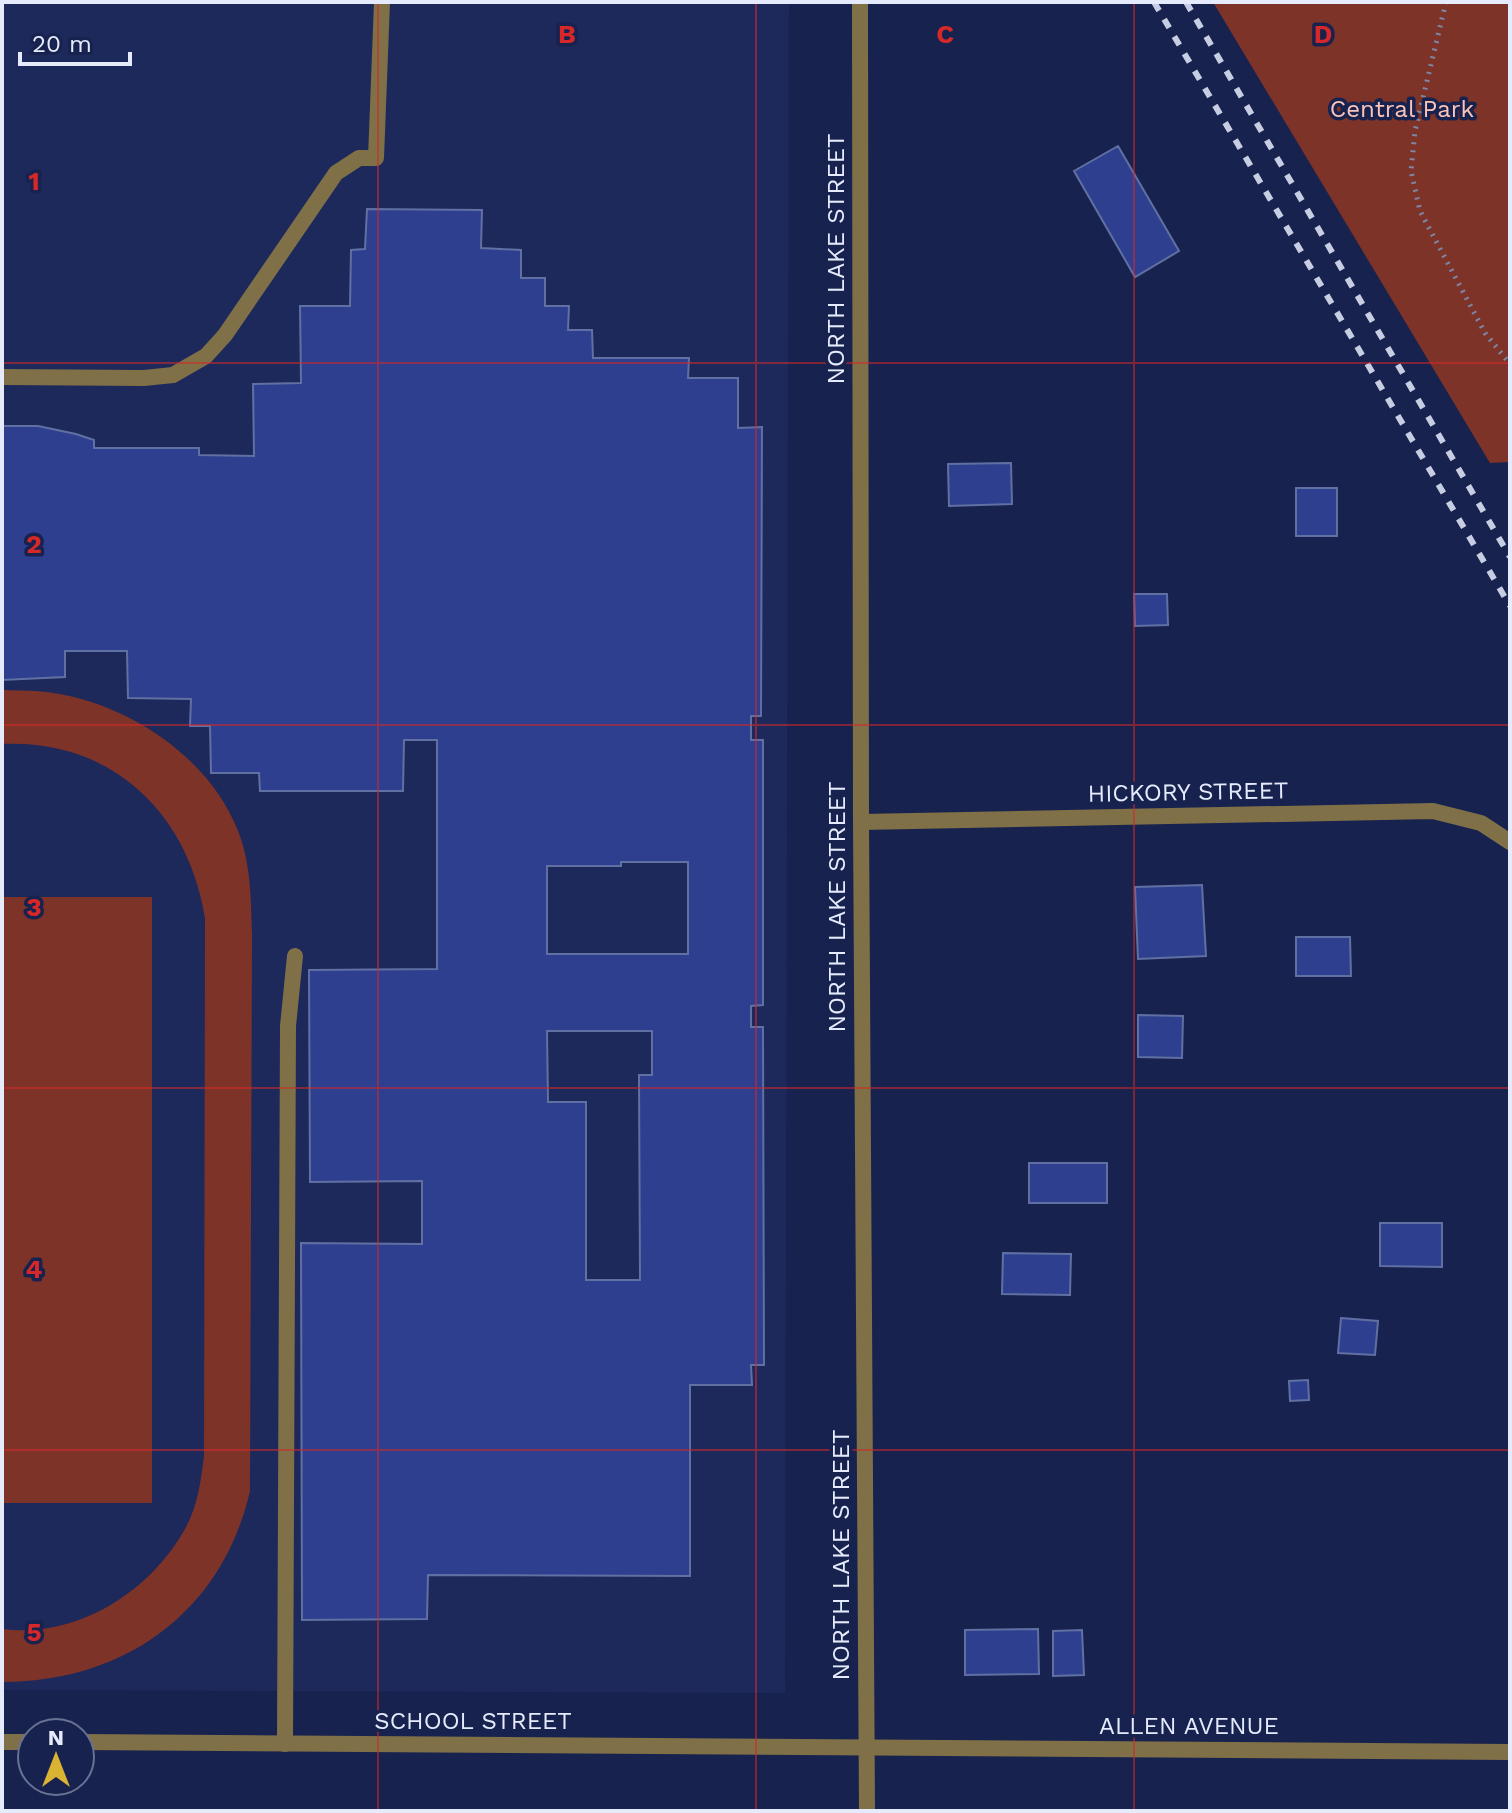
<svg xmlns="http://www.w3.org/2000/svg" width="1512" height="1813" font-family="'Work Sans',sans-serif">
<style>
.built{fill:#1d285b}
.green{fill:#7e3328}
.building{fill:#2f3f8f;stroke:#6070a2;stroke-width:2;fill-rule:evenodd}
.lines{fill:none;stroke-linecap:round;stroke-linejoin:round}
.path{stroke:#7e86a5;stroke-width:5;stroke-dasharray:2 6;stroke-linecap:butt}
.service{stroke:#7f7048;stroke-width:16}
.minor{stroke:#7f7048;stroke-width:16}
.tertiary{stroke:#7f7048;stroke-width:16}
.rail{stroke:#c7cde2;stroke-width:6;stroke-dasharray:10 10;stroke-linecap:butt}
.grid{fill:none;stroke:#d62828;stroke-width:2;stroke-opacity:0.55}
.labels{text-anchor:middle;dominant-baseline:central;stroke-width:7;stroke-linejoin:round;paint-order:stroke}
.park-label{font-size:24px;fill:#fbc4b9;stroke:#18224e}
.street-label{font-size:24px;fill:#e5ebfc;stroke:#18224e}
.grid-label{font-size:26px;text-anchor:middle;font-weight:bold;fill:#d62828;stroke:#18224e;stroke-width:7;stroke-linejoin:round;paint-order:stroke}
</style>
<rect width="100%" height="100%" fill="#18224e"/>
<path class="built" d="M2 2H789L785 1693 2 1690Z"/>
<path class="green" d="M1213 2H1510V462L1490 463Z
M4 690C20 691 37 690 53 693 129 704 210 758 238 831 251 863 251 900 252 934L250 1491C222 1612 125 1682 2 1682V1629C76 1639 151 1592 186 1527 198 1505 201 1480 204 1456L205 918C188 812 111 739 2 744Z
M2 897H152V1503H2Z"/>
<path class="building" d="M1118 146 1179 251 1135 277 1074 171Z
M367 209 482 210 481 248 521 250V278H545V306H569L568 330H592L593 358H689L688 378H738V428L762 427 761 716H751V740H763V1005L751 1006V1027H763L764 1365H751L752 1385H690V1576L428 1575 427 1619 302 1620 301 1243 422 1244V1181L310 1182 309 970 437 969V740H404L403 791H260L259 773H211L210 726H190L191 699 128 698 127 651H65V677L2 680V426H38L76 434 94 440V448H199V455L254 456 253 384 301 383 300 306H350L351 250 365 249ZM621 862H688V954H547V866H621ZM547 1031H652V1075H639L640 1280H586V1102H548Z
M1011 463 1012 504 949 506 948 464Z
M1296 488H1337V536H1296Z
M1134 594H1167L1168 625 1135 626Z
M1202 885 1206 956 1138 959 1135 887Z
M1296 937H1350L1351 976H1296Z
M1138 1015 1183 1016 1182 1058 1138 1057Z
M1029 1163H1107V1203H1029Z
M1380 1223H1442V1267L1380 1266Z
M1003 1253 1071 1254 1070 1295 1002 1294Z
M1341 1318 1378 1321 1375 1355 1338 1353Z
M1308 1380 1309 1400 1290 1401 1289 1381Z
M1038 1629 1039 1674 965 1675V1630Z
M1082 1630 1084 1675 1053 1676V1631Z"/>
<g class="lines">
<path class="path" d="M1446 2 1415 131 1411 171 1420 211 1485 333 1510 364"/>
<path class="service" d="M2 377 144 378 173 375 206 356 225 335 336 173 359 158H376L382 2
M285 1744 288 1026 295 956"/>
<path class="minor" d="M861 822 1433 811 1481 823 1510 842
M2 1742H32
M80 1742 1510 1752"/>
<path class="tertiary" d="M860 2 861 822 867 1811"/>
<path class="rail" d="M1154 2 1510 606
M1186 2 1510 557"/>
</g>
<path class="grid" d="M378 2V1811M756 2V1811M1134 2V1811M2 363H1510M2 725H1510M2 1088H1510M2 1450H1510"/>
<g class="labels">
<g class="park-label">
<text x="1402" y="109">Central Park</text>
</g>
<g class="street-label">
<text transform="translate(836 259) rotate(-90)">NORTH LAKE STREET</text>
<text transform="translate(1188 792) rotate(-1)">HICKORY STREET</text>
<text transform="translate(837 907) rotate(-90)">NORTH LAKE STREET</text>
<text transform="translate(841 1555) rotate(-90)">NORTH LAKE STREET</text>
<text x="473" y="1721">SCHOOL STREET</text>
<text x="1189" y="1726">ALLEN AVENUE</text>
</g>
</g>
<g class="grid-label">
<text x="567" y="43">B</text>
<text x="945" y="43">C</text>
<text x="1323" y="43">D</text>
<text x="34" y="190">1</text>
<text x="34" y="553">2</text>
<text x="34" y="916">3</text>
<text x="34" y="1278">4</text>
<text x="34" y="1641">5</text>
</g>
<rect width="1512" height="1813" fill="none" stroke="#e5ebfc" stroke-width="8"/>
<g transform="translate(56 1757)"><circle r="38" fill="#18224e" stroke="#6a7294" stroke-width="2"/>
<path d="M0-6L14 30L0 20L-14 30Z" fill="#dab333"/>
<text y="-12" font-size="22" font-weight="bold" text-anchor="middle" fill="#e5ebfc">N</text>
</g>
<path d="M20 52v12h110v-12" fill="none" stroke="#e5ebfc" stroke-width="4"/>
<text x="32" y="52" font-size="24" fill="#e5ebfc" stroke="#18224e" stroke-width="6" paint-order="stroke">20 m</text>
</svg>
